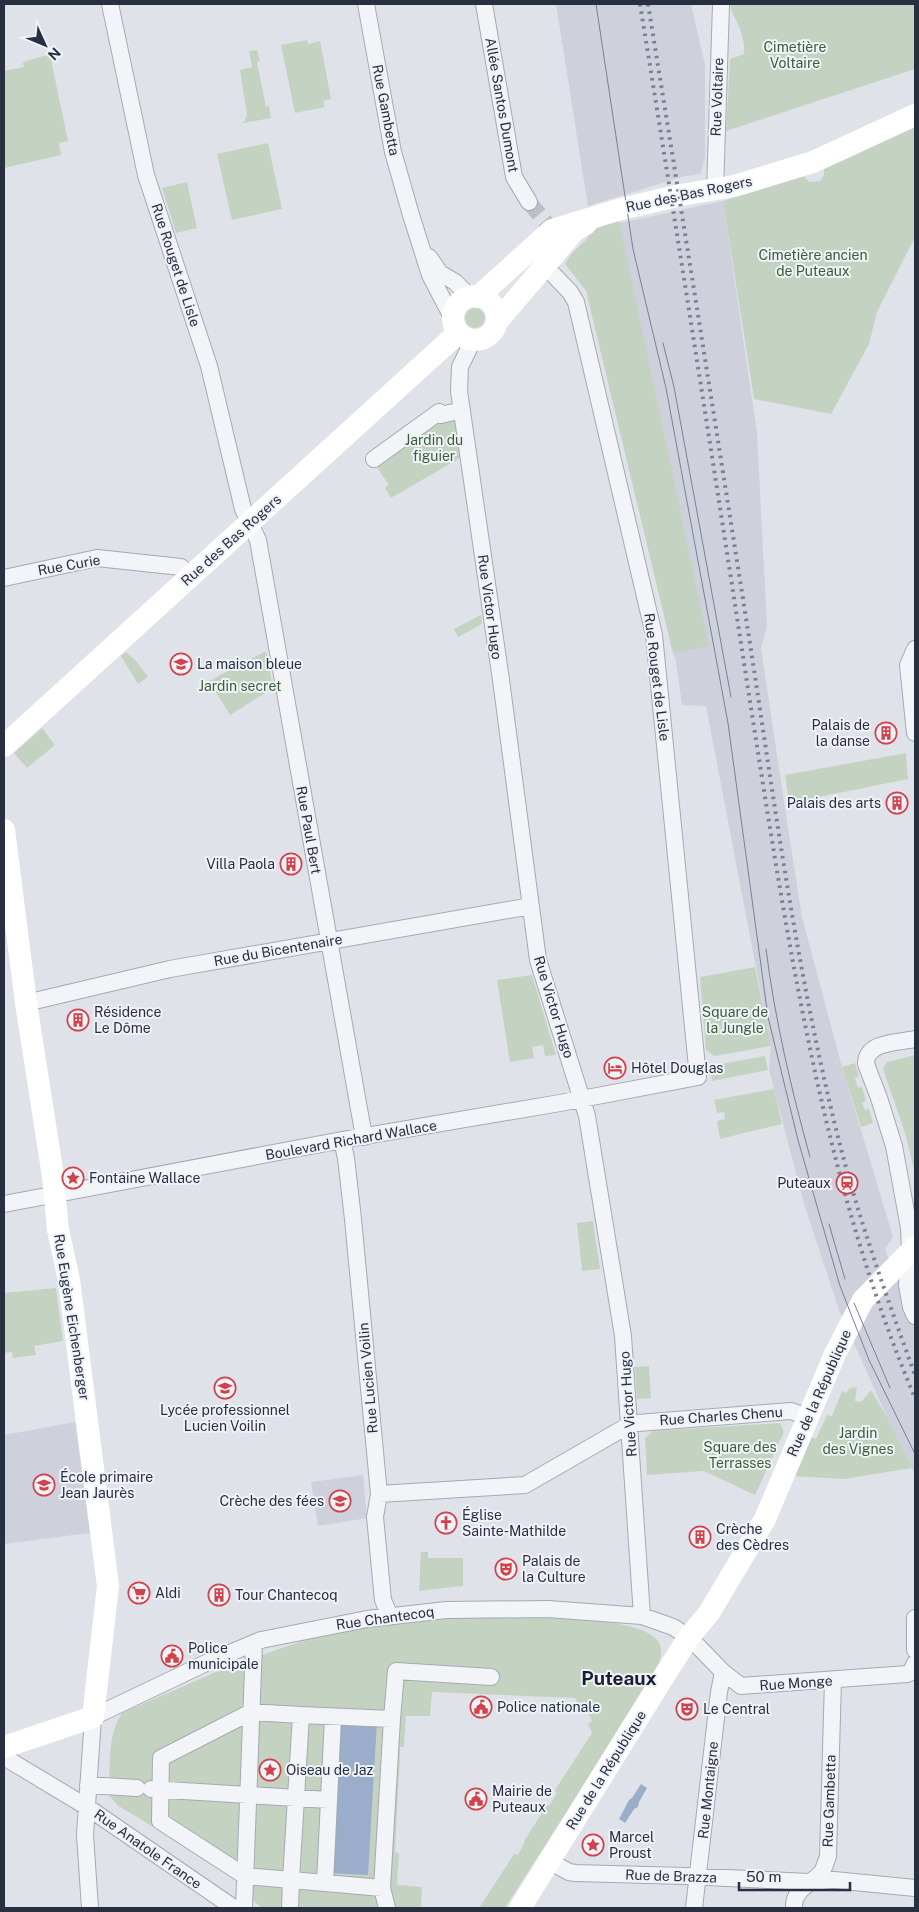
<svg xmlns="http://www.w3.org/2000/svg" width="919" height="1912" font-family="'Public Sans',sans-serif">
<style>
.built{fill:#ced1db}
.green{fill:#c4d3c1}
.water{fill:#9aadca}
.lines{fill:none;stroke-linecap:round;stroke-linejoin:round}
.street-tunnel{stroke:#bbbec7;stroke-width:16;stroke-dasharray:16 8;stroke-linecap:butt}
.street-casing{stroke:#a5a9b3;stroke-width:18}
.street{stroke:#f3f4f7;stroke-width:16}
.secondary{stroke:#fff;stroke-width:22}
.tram{stroke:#798093;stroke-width:1}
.rail{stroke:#798093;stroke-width:4;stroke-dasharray:2.5 5;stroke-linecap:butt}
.labels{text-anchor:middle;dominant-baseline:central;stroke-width:4;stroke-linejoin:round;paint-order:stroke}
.park-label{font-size:14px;fill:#395d35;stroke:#eff2f7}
.street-label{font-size:14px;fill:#282f41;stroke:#eff2f7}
.poi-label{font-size:14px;fill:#282f41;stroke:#eff2f7;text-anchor:start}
.district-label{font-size:19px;font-weight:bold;fill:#1a2032;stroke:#eff2f7}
</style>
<rect width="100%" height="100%" fill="#e0e2e9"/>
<path class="built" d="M556 4H691L705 65V157L701 174 685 176 588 206Z
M723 201 757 433 767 626 761 648 784 802 802 917 842 1067 893 1237 885 1249 915 1324V1474L887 1417 839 1310 805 1207 769 1070 771 1046 706 706 682 705 676 661 673 653 625 449 615 224Z
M75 1422 90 1533 4 1544V1435Z
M363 1475 367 1518 318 1526 311 1482Z"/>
<path class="green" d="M731 4H915V69L726 131 730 59 744 54C745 43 742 33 737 22 734 15 730 12 731 4Z
M307 40 308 44 320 41 331 99 323 101 325 107 295 113 281 45Z
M257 50 260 61 257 62 266 107 269 106 271 118 239 124 244 122 247 115 240 70 252 67 249 51Z
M47 55H50L68 141 59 143 61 155 4 168V71L24 67 23 62Z
M915 126V237L877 312 869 344 831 414 754 399 723 201 803 175 809 182 820 181 824 175V167Z
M268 143 282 209 232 220 217 154Z
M187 182 197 228 176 233 162 188Z
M619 221 709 646 673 653 586 291 565 264 571 254 588 238 587 233 605 224Z
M465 318a10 10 0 1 1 20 0a10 10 0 1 1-20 0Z
M455 415 460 458 391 498 385 488 389 485 374 463 436 419Z
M481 615 482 624 458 637 454 629Z
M266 651 273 688 230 715 209 681Z
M126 652 136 661 148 677 138 684 121 656Z
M42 728 55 745 27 768 14 753Z
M906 753 908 779 789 803 785 775Z
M755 967 771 1046 714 1056 706 1050 700 977Z
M532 975 556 1055 545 1056 543 1045 532 1047 534 1058 510 1062 497 980Z
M915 1055V1173L905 1133 883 1069 887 1062Z
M765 1056 768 1070 712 1081 710 1066Z
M855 1063 859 1077 855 1078 858 1088 862 1087 866 1101 862 1103 865 1110 869 1109 873 1123 861 1127 842 1067Z
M774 1089 782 1124 720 1139 717 1121 725 1119 724 1112 717 1113 714 1100Z
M593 1221 600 1269 582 1271 577 1223Z
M56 1288 63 1341 34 1346 36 1355 13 1358 12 1352 4 1353V1293Z
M649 1366 651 1398 637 1399 635 1367Z
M857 1387 855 1401 861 1402 871 1390 887 1417 912 1468 844 1479 792 1476 810 1437 816 1439 827 1415 832 1416 842 1391 846 1393 850 1388Z
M780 1423 784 1432 755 1495 704 1471 647 1475 645 1438 653 1431Z
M421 1552H428V1558H463V1586L419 1591Z
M529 1616C557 1618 641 1618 658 1641 662 1647 662 1656 659 1663 644 1698 620 1729 600 1761 568 1810 536 1859 505 1908H479L514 1854 518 1855 525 1842 524 1841 547 1805 549 1806 557 1793 555 1790 592 1733 588 1724 592 1721 584 1705 579 1707 575 1698 432 1692 430 1716H406L404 1747H400V1756L395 1852 399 1853 397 1884 399 1885 422 1887 421 1908H262L242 1891V1881L117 1805 109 1795C111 1767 106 1738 122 1713L225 1668 322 1634 431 1618Z"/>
<path class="water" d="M339 1719 377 1721 368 1875 330 1873Z
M641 1784 647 1788 639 1802 638 1807 634 1809 625 1823 619 1819 629 1800 632 1798Z"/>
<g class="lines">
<path class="street-tunnel" d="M529 202 547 224"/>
<g class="street-casing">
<path id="street" d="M110 4 146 175 209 366 243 509 258 540 364 1137
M366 4 393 152 411 215 430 275 453 319
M484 4 514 177 529 202
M715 191 721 4
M429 257 440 273 455 282 470 297
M473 340 460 367 459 391 501 680 538 960 587 1116 623 1336 642 1616
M374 459 439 412 441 415 462 410
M4 578 97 558 181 567 190 576
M915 649 908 665 915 733
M26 1003 170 969 531 906
M915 1039C898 1043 866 1041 866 1064L879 1098 894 1146 909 1228 910 1250 907 1285 911 1307 915 1316
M342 1140 346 1158 353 1219 379 1494 375 1517 383 1600 390 1616
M4 1204 342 1140 560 1103 698 1077 654 635 576 302 570 292 545 266
M379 1494 525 1485 629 1425 638 1423 791 1411 808 1417
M915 1618V1650
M4 1757 87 1807 234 1908
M88 1785 137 1788
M151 1789 329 1800
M549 1861 569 1872 575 1873 685 1876 809 1882 834 1880 915 1888
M325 1883 333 1717
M382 1888 392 1719
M90 1908 85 1835 93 1717 206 1663 261 1640 367 1619 446 1610 548 1609 642 1616 673 1627 689 1637 723 1672 741 1686 907 1674 911 1672 915 1663
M244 1908 254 1643
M290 1908 291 1880 245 1876 160 1821 161 1758 251 1712 301 1715
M387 1908 382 1888 291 1880 301 1715 392 1719 396 1671 491 1677
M694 1908 719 1692 723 1672
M794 1908C793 1890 809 1885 820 1874 824 1870 826 1862 828 1856L833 1680"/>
</g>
<use href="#street" class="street"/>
<path class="secondary" d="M453 318a22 22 0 1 1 44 0a22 22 0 1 1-44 0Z
M478 297 552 230 621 209 681 195 734 186 813 162 915 115
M496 323 575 230 586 224
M4 746 458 333
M4 830 26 1003 53 1176 58 1230 69 1280 108 1586 93 1717 4 1747
M520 1908 666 1673 689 1637 709 1613 765 1519 835 1354 863 1300 915 1247"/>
<path class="tram" d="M596 4 633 249 666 388 728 723 768 1017 798 1140 840 1286 869 1360 915 1454
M663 343 674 387 731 697
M766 949C775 1020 791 1088 810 1157
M829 1224 845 1279
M854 1303 890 1388"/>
<path class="rail" d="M640 4C677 232 713 461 748 689 786 929 820 1173 915 1398
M648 4C683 219 717 434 751 650 776 814 798 979 839 1141 859 1220 887 1298 915 1375"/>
</g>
<defs>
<g id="school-ring" transform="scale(1.125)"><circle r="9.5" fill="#eff2f7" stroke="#d1424a" stroke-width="1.5"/><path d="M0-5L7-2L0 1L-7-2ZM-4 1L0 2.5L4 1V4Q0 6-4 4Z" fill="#d1424a"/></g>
<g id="building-ring" transform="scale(1.125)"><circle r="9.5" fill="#eff2f7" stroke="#d1424a" stroke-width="1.5"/><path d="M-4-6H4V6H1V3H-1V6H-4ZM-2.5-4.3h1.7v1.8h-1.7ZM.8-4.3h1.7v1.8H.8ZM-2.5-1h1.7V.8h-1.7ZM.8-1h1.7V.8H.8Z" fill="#d1424a"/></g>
<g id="hotel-ring" transform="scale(1.125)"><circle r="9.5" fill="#eff2f7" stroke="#d1424a" stroke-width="1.5"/><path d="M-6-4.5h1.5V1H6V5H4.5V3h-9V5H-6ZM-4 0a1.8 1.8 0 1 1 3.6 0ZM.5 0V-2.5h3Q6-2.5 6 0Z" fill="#d1424a"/></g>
<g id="sight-ring" transform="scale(1.125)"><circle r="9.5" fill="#eff2f7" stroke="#d1424a" stroke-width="1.5"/><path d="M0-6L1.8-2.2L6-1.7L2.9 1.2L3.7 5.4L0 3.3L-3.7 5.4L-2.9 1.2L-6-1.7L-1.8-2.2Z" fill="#d1424a"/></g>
<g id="station-ring" transform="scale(1.125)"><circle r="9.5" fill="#eff2f7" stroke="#d1424a" stroke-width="1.5"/><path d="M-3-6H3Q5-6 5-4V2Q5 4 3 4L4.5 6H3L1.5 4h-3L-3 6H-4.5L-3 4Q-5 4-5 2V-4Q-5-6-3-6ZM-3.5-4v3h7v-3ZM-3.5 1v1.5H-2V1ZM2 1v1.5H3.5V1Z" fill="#d1424a"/></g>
<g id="church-ring" transform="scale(1.125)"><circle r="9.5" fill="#eff2f7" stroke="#d1424a" stroke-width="1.5"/><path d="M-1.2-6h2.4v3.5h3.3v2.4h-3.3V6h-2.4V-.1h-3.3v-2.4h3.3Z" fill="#d1424a"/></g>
<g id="theatre-ring" transform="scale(1.125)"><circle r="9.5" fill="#eff2f7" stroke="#d1424a" stroke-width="1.5"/><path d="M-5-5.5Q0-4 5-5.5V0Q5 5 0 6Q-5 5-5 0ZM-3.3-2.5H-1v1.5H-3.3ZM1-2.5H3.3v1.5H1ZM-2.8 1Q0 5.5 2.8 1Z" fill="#d1424a"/></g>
<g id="supermarket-ring" transform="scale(1.125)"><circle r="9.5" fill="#eff2f7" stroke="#d1424a" stroke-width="1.5"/><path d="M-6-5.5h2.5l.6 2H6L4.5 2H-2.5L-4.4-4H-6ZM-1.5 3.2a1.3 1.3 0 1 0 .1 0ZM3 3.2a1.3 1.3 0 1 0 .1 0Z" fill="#d1424a"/></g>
<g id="civic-ring" transform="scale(1.125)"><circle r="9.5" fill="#eff2f7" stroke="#d1424a" stroke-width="1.5"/><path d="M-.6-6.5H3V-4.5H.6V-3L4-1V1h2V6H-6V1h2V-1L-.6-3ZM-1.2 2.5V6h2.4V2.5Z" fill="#d1424a"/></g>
</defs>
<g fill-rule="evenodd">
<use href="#school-ring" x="181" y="664"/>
<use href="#building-ring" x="886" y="733"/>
<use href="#building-ring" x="897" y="803"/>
<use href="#building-ring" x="291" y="864"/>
<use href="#building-ring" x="78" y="1020"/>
<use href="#hotel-ring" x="615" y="1068"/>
<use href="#sight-ring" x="73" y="1178"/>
<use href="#station-ring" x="847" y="1183"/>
<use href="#school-ring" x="225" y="1388"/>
<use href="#school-ring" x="44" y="1485"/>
<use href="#school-ring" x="340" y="1501"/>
<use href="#church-ring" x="446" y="1523"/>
<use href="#building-ring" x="700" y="1537"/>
<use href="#theatre-ring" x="506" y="1569"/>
<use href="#supermarket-ring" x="139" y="1593"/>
<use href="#building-ring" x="219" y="1595"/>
<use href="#civic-ring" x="172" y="1656"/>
<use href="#civic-ring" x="481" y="1707"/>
<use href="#theatre-ring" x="687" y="1709"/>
<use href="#sight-ring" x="270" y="1770"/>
<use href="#civic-ring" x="476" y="1799"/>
<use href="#sight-ring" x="593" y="1845"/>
</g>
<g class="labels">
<g class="park-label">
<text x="795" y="47">Cimetière<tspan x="795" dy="16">Voltaire</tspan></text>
<text x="813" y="255">Cimetière ancien<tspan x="813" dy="16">de Puteaux</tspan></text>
<text x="434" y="440">Jardin du<tspan x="434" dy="16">figuier</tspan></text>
<text x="240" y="686">Jardin secret</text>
<text x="735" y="1012">Square de<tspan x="735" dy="16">la Jungle</tspan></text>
<text x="858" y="1433">Jardin<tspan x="858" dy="16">des Vignes</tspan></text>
<text x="740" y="1447">Square des<tspan x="740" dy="16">Terrasses</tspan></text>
</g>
<g class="street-label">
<text transform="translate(717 97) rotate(-88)">Rue Voltaire</text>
<text transform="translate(502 105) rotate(80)">Allée Santos Dumont</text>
<text transform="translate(386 110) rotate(79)">Rue Gambetta</text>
<text transform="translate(689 194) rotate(-12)">Rue des Bas Rogers</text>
<text transform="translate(176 265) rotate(72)">Rue Rouget de Lisle</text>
<text transform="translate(231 540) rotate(-42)">Rue des Bas Rogers</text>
<text transform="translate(69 565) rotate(-10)">Rue Curie</text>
<text transform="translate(490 607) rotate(82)">Rue Victor Hugo</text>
<text transform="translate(657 677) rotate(83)">Rue Rouget de Lisle</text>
<text transform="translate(309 830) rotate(80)">Rue Paul Bert</text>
<text transform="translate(278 950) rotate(-10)">Rue du Bicentenaire</text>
<text transform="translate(554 1007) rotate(73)">Rue Victor Hugo</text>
<text transform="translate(351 1140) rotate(-10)">Boulevard Richard Wallace</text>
<text transform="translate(72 1317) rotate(81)">Rue Eugène Eichenberger</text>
<text transform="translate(368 1378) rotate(-95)">Rue Lucien Voilin</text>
<text transform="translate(819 1393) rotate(-66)">Rue de la République</text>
<text transform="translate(628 1404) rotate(-94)">Rue Victor Hugo</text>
<text transform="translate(721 1416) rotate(-4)">Rue Charles Chenu</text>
<text transform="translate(385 1618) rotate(-8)">Rue Chantecoq</text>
<text transform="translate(796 1683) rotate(-4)">Rue Monge</text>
<text transform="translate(606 1770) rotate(-58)">Rue de la République</text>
<text transform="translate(708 1790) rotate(-84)">Rue Montaigne</text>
<text transform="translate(829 1801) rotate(-88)">Rue Gambetta</text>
<text transform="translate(148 1849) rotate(35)">Rue Anatole France</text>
<text transform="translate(671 1876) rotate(2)">Rue de Brazza</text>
</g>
<g class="poi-label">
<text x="197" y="664">La maison bleue</text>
<text x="870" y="725" text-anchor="end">Palais de<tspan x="870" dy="16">la danse</tspan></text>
<text x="881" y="803" text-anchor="end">Palais des arts</text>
<text x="275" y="864" text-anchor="end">Villa Paola</text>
<text x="94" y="1012">Résidence<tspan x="94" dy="16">Le Dôme</tspan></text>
<text x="631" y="1068">Hôtel Douglas</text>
<text x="89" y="1178">Fontaine Wallace</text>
<text x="831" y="1183" text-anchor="end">Puteaux</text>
<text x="225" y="1410" text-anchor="middle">Lycée professionnel<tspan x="225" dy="16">Lucien Voilin</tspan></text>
<text x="60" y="1477">École primaire<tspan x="60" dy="16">Jean Jaurès</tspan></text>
<text x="324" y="1501" text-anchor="end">Crèche des fées</text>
<text x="462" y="1515">Église<tspan x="462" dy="16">Sainte-Mathilde</tspan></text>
<text x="716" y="1529">Crèche<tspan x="716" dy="16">des Cèdres</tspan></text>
<text x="522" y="1561">Palais de<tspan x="522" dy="16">la Culture</tspan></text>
<text x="155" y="1593">Aldi</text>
<text x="235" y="1595">Tour Chantecoq</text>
<text x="188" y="1648">Police<tspan x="188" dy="16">municipale</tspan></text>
<text x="497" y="1707">Police nationale</text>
<text x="703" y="1709">Le Central</text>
<text x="286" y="1770">Oiseau de Jaz</text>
<text x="492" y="1791">Mairie de<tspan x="492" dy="16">Puteaux</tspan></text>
<text x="609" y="1837">Marcel<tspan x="609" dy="16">Proust</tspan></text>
</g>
<g class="district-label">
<text x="619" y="1678">Puteaux</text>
</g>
</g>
<rect width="919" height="1912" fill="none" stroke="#282f41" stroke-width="10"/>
<g transform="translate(45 45) rotate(134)" stroke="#eff2f7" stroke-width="4" paint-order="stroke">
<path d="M0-4L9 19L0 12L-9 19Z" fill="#282f41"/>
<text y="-8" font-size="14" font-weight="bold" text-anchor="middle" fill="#282f41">N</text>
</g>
<path d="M739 1882v8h111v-8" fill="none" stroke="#282f41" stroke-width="2.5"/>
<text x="746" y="1882" font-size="15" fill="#282f41" stroke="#eff2f7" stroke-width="4" paint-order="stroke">50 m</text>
</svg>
